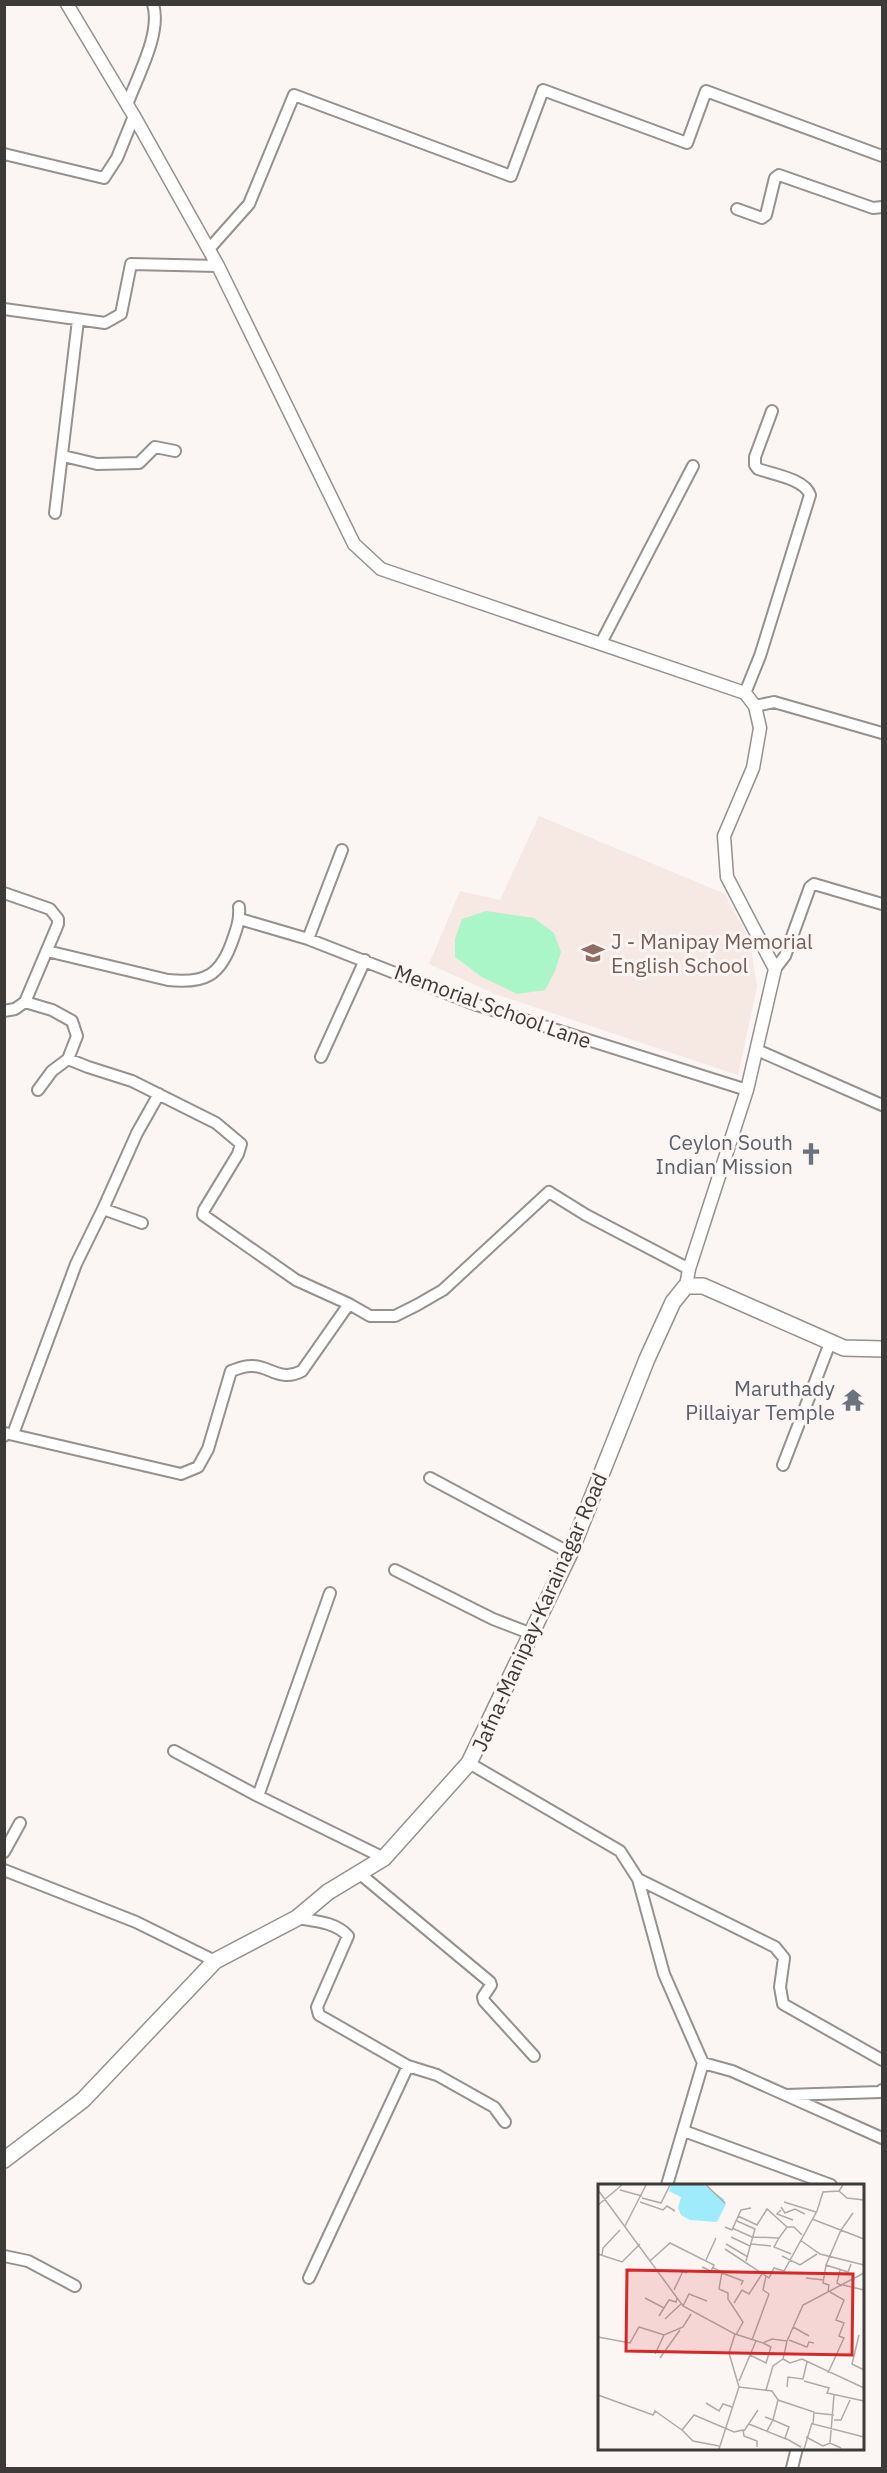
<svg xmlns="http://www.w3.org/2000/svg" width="887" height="2473" font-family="'IBM Plex Sans',sans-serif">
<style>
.built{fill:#f6e8e2}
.green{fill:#aaf6c9}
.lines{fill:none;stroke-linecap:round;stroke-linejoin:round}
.minor-casing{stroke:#95918f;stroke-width:14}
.tertiary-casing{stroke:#95918f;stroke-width:15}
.primary-casing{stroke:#95918f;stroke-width:18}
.minor{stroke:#fff;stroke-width:10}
.tertiary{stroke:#fff;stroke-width:12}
.primary{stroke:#fff;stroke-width:15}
.labels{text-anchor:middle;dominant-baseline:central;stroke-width:6;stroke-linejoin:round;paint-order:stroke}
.education-label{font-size:21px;fill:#785e54;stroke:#fbf5f3;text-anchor:start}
.street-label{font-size:21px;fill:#3d3b3a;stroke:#fbf5f3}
.worship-label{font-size:21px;fill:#5b616d;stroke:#fbf5f3;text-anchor:end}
.inset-road{fill:none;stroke:#afaba9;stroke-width:1.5}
.view{fill:#d62828;fill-opacity:0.15;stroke:#d62828;stroke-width:3}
.inset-edge{fill:none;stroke:#3d3b3a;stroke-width:3}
</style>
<rect width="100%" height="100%" fill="#fbf5f3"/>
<path class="built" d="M539 816 725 894 750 941 757 987 738 1075 495 994 429 964 460 891 500 900Z"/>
<path class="green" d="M486 911 534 918 554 933 561 952 555 971 545 990 517 994 482 977 455 957V939L462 919Z"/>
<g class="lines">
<g class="minor-casing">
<path id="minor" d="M127 105C137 77 162 33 153 4
M4 154 104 178 117 158 134 116
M737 209 762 218 766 215 775 178 779 175 873 208 882 207
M209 249 249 204 294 95 511 176 543 90 687 143 706 91 882 156
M4 309 105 323 121 314 131 264 218 266
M63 456 97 464 139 463 155 447 175 451
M55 513 78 320
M601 643 693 466
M745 693 760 656 810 495C805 479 772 474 758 469L755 465V457L772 411
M755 706 774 702 882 733
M4 893 50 909 58 919V924L25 1002 15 1009 4 1011
M240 919 308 939 474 1004 747 1090
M308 939 342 850
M47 951 168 980C206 984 221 975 233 939 237 928 240 919 239 907
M775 969 785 956 810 887 814 884 882 904
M25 1002 52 1010 72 1021 77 1036 68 1059 88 1067 132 1081 216 1123 241 1144 238 1154 204 1210 203 1215 296 1280 349 1304
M757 1050 882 1105
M321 1057 365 960
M38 1090 52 1071 68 1059
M103 1209 137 1133 159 1094
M13 1434 76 1264 103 1209 142 1223
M4 1436 5 1433 181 1474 198 1467 208 1449 231 1371C237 1369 244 1366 250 1366 268 1364 279 1383 302 1371L349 1304 370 1316H395L417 1305 443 1290 549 1192 586 1215 689 1269
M783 1465 830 1343
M430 1478 570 1553
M395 1570 493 1619 532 1634
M330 1593 258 1796 384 1858
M174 1751 258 1796
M469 1763 620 1851 638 1879 664 1974 703 2063 667 2185
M4 1852 20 1823
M4 1870 136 1922 215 1961
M359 1873 490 1982 491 1985 483 1997 484 2001 534 2056
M638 1879 775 1947 784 1958 780 1987 783 2004 882 2060
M297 1918C314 1921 336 1922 348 1936L317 2007 319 2015 408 2066 437 2075 494 2107 505 2122
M703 2063 732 2071 882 2138
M786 2095 880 2092 882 2090
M684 2131 831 2185
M4 2256 28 2261 75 2286
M309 2278 408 2066
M792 2468 797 2448"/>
</g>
<g class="tertiary-casing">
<path id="tertiary" d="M67 4 134 116 218 266 354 544 381 569 745 693 755 706 760 728 753 768 724 836 727 877 775 969 747 1090 689 1269 686 1286"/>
</g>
<g class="primary-casing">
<path id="primary" d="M4 2160 83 2100 215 1961 297 1918 328 1892 384 1858 469 1763 570 1553 647 1359 673 1302 686 1286H703L844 1348 882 1349"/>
</g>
<use href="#minor" class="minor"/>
<use href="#tertiary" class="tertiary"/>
<use href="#primary" class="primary"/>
</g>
<defs>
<g id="school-bare" transform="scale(1.8)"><path d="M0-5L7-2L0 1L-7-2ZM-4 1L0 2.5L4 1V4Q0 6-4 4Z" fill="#8d6e63" stroke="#fbf5f3" stroke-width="2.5" paint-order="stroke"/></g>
<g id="church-bare" transform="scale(1.8)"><path d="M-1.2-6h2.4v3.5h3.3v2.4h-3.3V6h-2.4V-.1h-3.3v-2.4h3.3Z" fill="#6b7280" stroke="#fbf5f3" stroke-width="2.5" paint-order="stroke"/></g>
<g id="temple-bare" transform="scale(1.8)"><path d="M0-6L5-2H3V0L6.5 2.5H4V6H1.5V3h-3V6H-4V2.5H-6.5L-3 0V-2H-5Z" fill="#6b7280" stroke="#fbf5f3" stroke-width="2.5" paint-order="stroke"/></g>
</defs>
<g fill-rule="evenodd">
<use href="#school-bare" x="593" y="953"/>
<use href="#church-bare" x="811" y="1154"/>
<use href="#temple-bare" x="853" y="1400"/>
</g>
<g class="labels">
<g class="education-label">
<text x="611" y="941">J - Manipay Memorial<tspan x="611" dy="24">English School</tspan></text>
</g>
<g class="street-label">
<text transform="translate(493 1006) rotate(20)">Memorial School Lane</text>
<text transform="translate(539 1612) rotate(-66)">Jafna-Manipay-Karainagar Road</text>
</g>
<g class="worship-label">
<text x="793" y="1142">Ceylon South<tspan x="793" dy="24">Indian Mission</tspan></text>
<text x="835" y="1388">Maruthady<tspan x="835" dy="24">Pillaiyar Temple</tspan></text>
</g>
</g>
<g transform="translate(598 2184)">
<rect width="266" height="266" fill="#fbf5f3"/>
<path d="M73 1H106L126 15 128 20 119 38 92 36 83 31 80 24 83 13 71 7Z" fill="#9febfb"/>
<path class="inset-road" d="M108 1 127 19M0 6 85 122 137 150 131 169 141 203 121 265M22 6 44 12M241 7 249 14 266 16M44 14 63 19 72 1M42 18 65 26 69 22 77 27M186 18 218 28M0 21 24 1M183 23 187 29 197 25 207 30M183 26 179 30 195 36M140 32 159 41 169 25 189 43M214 35 266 55M139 37 157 45 148 77M27 42 48 1M127 43 134 46 143 26 153 24M134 44 154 53 181 54 189 43H196L204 51M243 46 255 29M133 53 152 62M181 54 176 63 193 70M202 56 222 70 266 81M128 60 150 73M153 60 173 62M127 65 171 94 176 84 186 87 219 27 225 8 241 7 245 1M0 70 24 78 42 60M4 72 5 64 22 46M184 72 202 81 219 70M108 76 118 54M52 77 72 59 116 81 113 87 104 83M228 81 250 88 253 80M115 84 124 88 121 105 130 109V115L145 138 138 151M242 86 239 99 244 102M124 89 145 97 143 101M168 92 165 106 171 110M208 94 226 96M245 101 266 106M76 106 85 87 89 89M230 108 231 101 225 99 228 81 243 46M47 114 66 124M136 119 144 106 151 110 164 90M85 122 91 110 109 117M61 132 71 116 78 118 79 114M67 135 84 119M195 143 211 152M137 150 165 159 174 155 189 157 205 121 266 89M261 151 254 180 266 186M0 153 32 159 41 143 66 151 85 143 93 130M154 156 171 110M191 156 209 163 211 158 216 159M189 157 185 175 192 179 204 175 266 204M57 170 66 151M152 171 168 179 173 163 165 159M62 174 82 146M230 189 246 154 241 152 246 139 238 136 246 116 232 108M141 197 158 157M206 197 231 204 229 209 266 217M141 203 174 207 180 216 216 228 215 240 266 253M189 203 190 193 205 195 209 178M168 206 175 182 185 175M0 211 55 231 57 227 84 246 96 231 136 248 145 246 146 252 159 257V263M108 219 121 227 125 220 134 223M217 229 236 231M167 233 175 236 180 216M236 236H243L252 216M151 240 188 255M84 246 95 257 121 262M146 247 160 226M169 247 175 236 191 243 187 254 203 263M208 253 225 262 232 259 243 264M232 259 236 211M206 265 214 239"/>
<path class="view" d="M29 86 255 90 254 171 28 167Z"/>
<rect width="266" height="266" class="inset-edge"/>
</g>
<rect width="887" height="2473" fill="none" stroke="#3d3b3a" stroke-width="12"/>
</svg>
